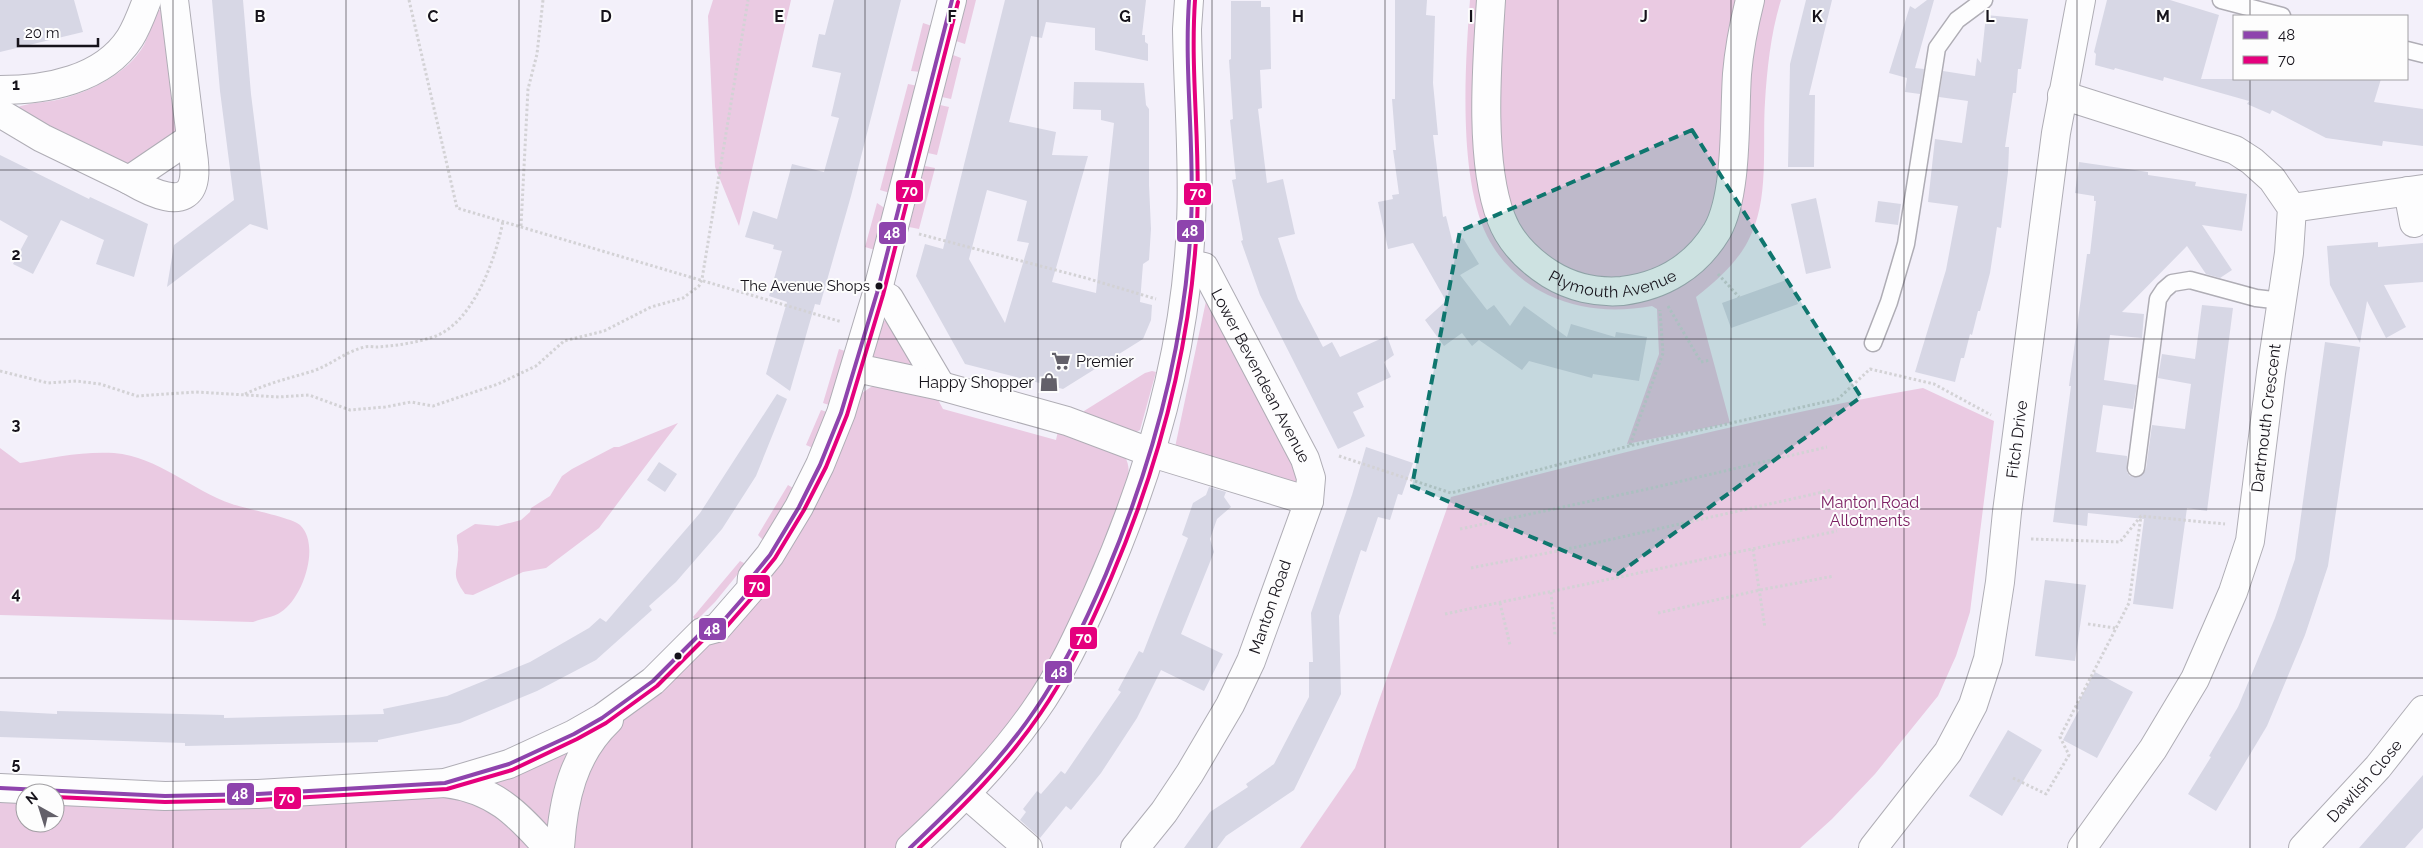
<svg xmlns="http://www.w3.org/2000/svg" width="2423" height="848" font-family="Raleway,sans-serif">
<style>
.green{fill:#eacae2}
.building{fill:#d7d7e5;fill-rule:evenodd}
.lines{fill:none;stroke-linecap:round;stroke-linejoin:round}
.lane-casing{stroke:#afadb5;stroke-width:19}
.street-casing{stroke:#afadb5;stroke-width:30}
.path{stroke:#d3d2d5;stroke-width:3;stroke-dasharray:2.5 2.5;stroke-linecap:butt}
.lane{stroke:#fdfdfe;stroke-width:16}
.street{stroke:#fdfdfe;stroke-width:28}
.bus-1-casing{stroke:#fdfdfd;stroke-width:8}
.bus-2-casing{stroke:#fdfdfd;stroke-width:8}
.bus-1{stroke:#8e44ad;stroke-width:4}
.bus-2{stroke:#e5007d;stroke-width:4}
.marked{fill:#0f766e;fill-opacity:0.2;stroke:#0f766e;stroke-width:4;stroke-dasharray:10 6;stroke-linejoin:round}
.grid{fill:none;stroke:#16131b;stroke-width:1;stroke-opacity:0.55}
.bus-dot{fill:#16131b;stroke:#fdfdfd;stroke-width:2}
.labels{text-anchor:middle;dominant-baseline:central;stroke-width:4;stroke-linejoin:round;paint-order:stroke}
.bus-label{font-size:15px;fill:#16131b;stroke:#fdfdfd;text-anchor:end}
.street-label{font-size:16px;fill:#16131b;stroke:#fdfdfd}
.poi-label{font-size:16px;fill:#16131b;stroke:#fdfdfd;text-anchor:start}
.park-label{font-size:16px;fill:#7d2164;stroke:#fdfdfd}
.grid-label{font-size:16px;text-anchor:middle;font-weight:bold;fill:#16131b;stroke:#fdfdfd;stroke-width:4;stroke-linejoin:round;paint-order:stroke}
.line-badge{stroke:#fdfdfd;stroke-width:2}
.badge-label{font-size:14px;text-anchor:middle;font-weight:bold;fill:#fff}
</style>
<rect width="100%" height="100%" fill="#f3f0fa"/>
<path class="green" d="M713 0H791L739 226 715 167 708 16Z
M966 0H976L965 44 956 41Z
M1470 0H1781C1771 32 1767 69 1765 102 1762 146 1770 201 1748 241 1736 264 1716 281 1696 297L1730 423 1627 444 1659 354 1657 309 1652 306C1617 312 1582 311 1548 295 1522 283 1500 262 1487 236 1458 176 1465 66 1470 0Z
M159 10H165L181 131 126 168 16 108C28 102 47 103 61 99 92 91 128 73 144 45 149 34 153 23 156 12Z
M923 23 932 26 921 72 911 71Z
M953 55 961 58 951 99 942 97Z
M908 84 918 86 890 193 880 190Z
M940 105 949 107 937 155 928 153Z
M925 166 935 168 919 229 909 227Z
M877 203 886 209 875 250 865 247Z
M1209 287 1305 485 1278 480 1174 452Z
M887 320 915 368 875 362 871 356 882 322Z
M839 349 845 351 829 405 823 403Z
M1152 371 1156 372 1140 430 1131 435 1084 420V411L1145 373Z
M874 385 936 396 943 409 1056 440 1058 431 1124 455C1132 468 1128 478 1124 493L1069 629 1028 698 1003 734 897 848H570L568 830 596 744 706 647 862 393Z
M1923 388 1994 421 1970 612 1956 656 1938 696 1875 774 1832 819 1800 848H1300L1355 768 1451 497C1607 456 1764 416 1923 388Z
M821 410 827 412 813 448 806 445Z
M678 423 599 528 546 568 523 572 473 595 465 594C450 573 458 574 458 552 459 546 456 541 457 535L475 524 498 526 521 520 530 512 531 508 550 496 562 476 572 469 614 447H619Z
M0 448 20 463C50 458 83 451 114 453 159 457 191 490 232 504 246 509 291 517 300 525 321 545 303 598 281 612 274 617 261 619 253 622L0 615Z
M788 485 793 488 763 540 758 535Z
M740 561 746 564 715 602 696 621 693 617Z
M571 750 553 831 493 785 494 782Z
M438 794 485 806 535 848H0V798L25 799V823H55V800Z"/>
<path class="building" d="M0 0H74L83 32 0 52Z
M212 0H243L251 94 268 230 250 224 167 287 174 245 234 200 220 91Z
M834 0H901L851 196 820 305 815 304 790 391 766 374 787 302 769 296 782 251 773 249 774 245 745 237 753 211 777 219 792 164 824 172 839 118 831 116 841 73 812 67 819 34 825 35Z
M1005 0H1146L1142 35H1145V42L1148 44V61L1095 50V28L1046 22 1042 38 1031 36 1009 122 1056 132 1052 155 1088 156 1052 282 1096 293 1114 123 1101 120V110L1073 109 1074 82 1144 83 1146 105 1149 109V185L1151 229 1149 260 1143 264 1140 302 1152 305 1151 320 1143 339 1063 389 965 364 916 276 925 244 943 249ZM987 190 1027 201 1017 241 1029 243 1005 323 969 259Z
M1395 0H1427L1426 15 1435 16 1433 83 1438 135H1433L1443 217 1446 216 1453 244 1463 238 1479 264 1460 275 1487 310 1494 305 1510 326 1524 306 1567 337 1571 324 1615 337 1616 332 1647 337 1639 381 1593 374 1592 378 1529 361 1522 370 1479 340 1472 346 1462 333 1444 346 1425 320 1446 301 1413 243 1388 249 1378 202 1393 199 1392 195 1399 194 1393 150H1396L1392 99H1395Z
M1806 0H1832L1809 95H1815L1814 167H1788L1790 64Z
M1927 0H1934L1915 68 1924 69 1920 94 1905 92 1907 78 1889 73 1910 6 1915 9Z
M2107 0H2170L2219 15 2201 79H2381L2374 102 2423 109V146L2383 141 2382 146 2326 138 2272 110 2270 114 2247 104 2249 101 2164 77 2163 81 2115 68 2114 70 2095 65 2096 54 2094 52Z
M1231 1H1261V7H1270L1271 69 1260 70 1262 108 1258 109 1267 183 1283 179 1295 234 1278 238 1298 299 1323 347 1332 342 1340 357 1387 336 1394 355 1384 362 1391 377 1357 393 1364 407 1353 412 1365 436 1338 449 1260 295 1241 241 1243 240 1232 180 1236 179 1230 120 1233 119 1229 60 1231 59Z
M1986 15 2028 19 2021 69H2018L2016 93H2013L2005 147H2009L2008 172 2001 228 1997 227 1990 273 1980 311H1978L1972 335 1970 334 1964 358H1961L1955 382 1915 372 1946 270 1958 206 1928 202 1935 139 1962 143 1968 101 1939 97 1943 71 1975 76 1977 58 1981 63Z
M0 155 89 199 90 197 148 224 134 277 96 264 104 240 61 220 33 274 13 264 28 236 0 220Z
M2079 162 2148 172V175L2196 182 2195 186 2247 194 2242 231 2202 225 2232 270 2220 278 2206 274 2187 246 2122 312 2144 314 2142 338 2110 335 2104 380 2137 385 2133 409 2103 405 2096 452 2127 456V472L2130 476 2139 477 2146 469 2152 425 2185 429 2191 384 2158 378 2162 354 2195 359 2202 305 2233 308 2207 511 2187 508 2173 609 2133 604 2144 519 2088 513 2087 526 2053 522 2071 386H2069L2087 254H2090L2096 201H2094V196L2075 193Z
M1816 198 1831 268 1806 274 1791 204Z
M1878 201 1901 204 1898 225 1875 222Z
M2378 242V247L2423 243V282L2384 285 2406 327 2386 338 2367 301 2360 343 2330 285 2327 246Z
M1789 279 1798 304 1731 328 1722 303Z
M2325 342 2360 347 2328 566 2305 635 2267 726 2216 811 2188 794 2211 757 2209 756 2238 707 2275 618 2295 559Z
M777 394 787 399 756 476 722 529 676 582 649 606 652 610 596 660 537 691 460 723 378 740V742L185 746V743L0 737V711L57 714V711L224 715V718L384 714 383 709 447 696 530 662 589 628 600 618 606 622 700 513Z
M1366 447 1413 463 1402 495 1398 494 1390 520 1378 517 1366 552 1361 550 1339 616 1341 694 1294 790 1226 836 1217 848H1184L1210 812 1248 787 1246 784 1274 764 1309 697V662H1313L1311 613 1352 495Z
M659 462 677 474 665 492 647 480Z
M1209 487 1226 492 1224 497 1231 507 1217 519 1210 539 1214 552 1181 634 1223 654 1204 691 1161 670 1137 718 1101 773 1071 810 1066 806 1040 838 1020 820 1026 812 1023 809 1037 791 1041 794 1061 771 1065 774 1121 692 1118 690 1139 651 1143 653 1188 538 1182 535 1193 503 1206 495Z
M2045 580 2086 585 2075 661 2035 656Z
M2095 672 2133 692 2097 758 2063 740 2079 710 2075 708Z
M2008 730 2042 750 2002 816 1969 796Z
M2423 775V828L2405 848H2359Z"/>
<g class="lines">
<g class="lane-casing">
<path id="lane" d="M2221 0 2282 16
M2407 50 2423 54
M1873 343 1889 302 1906 244 1937 48 1957 20 1984 0
M2136 468 2158 299 2164 290 2172 283 2190 280 2256 298 2282 301"/>
</g>
<g class="street-casing">
<g id="street">
<path id="s1" d="M1491 0C1487 62 1479 160 1501 218 1510 242 1528 260 1550 274 1571 287 1597 293 1622 291 1663 286 1696 266 1717 231 1738 194 1734 118 1737 74 1739 50 1744 24 1750 0"/>
<path d="M0 90C46 90 103 80 130 38 137 27 142 13 147 0"/>
<path d="M2062 95 2235 150 2252 161 2272 179 2292 208 2289 253 2271 373 2250 541 2233 592 2195 679 2153 749 2082 848"/>
<path d="M0 113 42 138 129 180 191 138 174 0"/>
<path d="M129 180C146 190 189 214 194 178 196 165 192 151 191 138"/>
<path d="M2408 191 2414 223"/>
<path d="M2292 208 2423 189"/>
<path id="s2" d="M1189 264 1204 267 1305 459 1311 478 1309 501"/>
<path d="M877 293 889 298 941 386"/>
<path d="M856 368 941 386 1067 421 1152 453 1309 501 1251 661 1230 705 1190 773 1164 812 1135 848"/>
<path d="M445 783C494 789 517 813 548 848"/>
<path d="M0 788 165 796 258 794 445 783 509 764 574 734 602 718 653 681 702 632 717 628 751 589 752 577 770 555 799 507 820 465 841 413 877 293 952 0"/>
<path d="M966 794 1028 848"/>
<path d="M560 848C563 800 573 754 609 720"/>
<path d="M910 848C955 806 999 762 1034 712 1061 674 1079 634 1098 592 1150 475 1186 352 1191 223 1194 161 1188 93 1187 29L1189 0"/>
<path id="s3" d="M1873 848 1948 752 1973 705 1988 659 2000 582 2007 512 2056 133 2081 0"/>
<path id="s4" d="M2303 848 2378 767 2423 710"/>
</g>
</g>
<path class="path" d="M409 0 457 208 842 322
M521 226 528 89 537 54 543 0
M919 234 1086 278 1156 299
M1718 274 1739 297
M1668 306 1701 362 1710 360
M0 371 48 383 76 381 100 384 137 396 196 392 279 397 309 395 350 410 385 407 411 402 433 406 498 384 536 366 564 341 604 331 651 307 683 298 699 286 702 279 748 0
M245 394C268 383 290 378 313 371 331 365 346 351 365 347 369 346 373 347 376 347 395 346 415 343 433 337 473 324 496 258 503 221
M1630 445 1663 353 1660 310
M1339 456 1451 493 1629 446 1838 399 1870 369 1934 384 1991 415
M1460 529 1652 488 1827 447
M2031 539 2120 542 2141 516 2225 524
M1753 549 1765 628
M1471 568 1577 547 1832 490
M1551 592 1555 635
M1500 603 1510 645
M1658 613 1760 590 1834 576
M1445 614 1837 531
M2088 624 2115 628
M2013 778 2046 794 2069 755 2060 737 2129 603 2141 516"/>
<use href="#lane" class="lane"/>
<use href="#street" class="street"/>
<g class="bus-1-casing">
<path id="bus-1" d="M0 788 165 796 258 794 445 783 509 764 574 734 602 718 653 681 702 632 717 628 751 589 752 577 770 555 799 507 820 465 841 413 877 293 952 0
M910 848C955 805 1000 762 1035 710 1064 668 1086 621 1106 574 1153 462 1185 345 1191 223 1195 149 1184 74 1189 0"/>
</g>
<g class="bus-2-casing">
<path id="bus-2" d="M55 797 165 802 258 800 447 789 512 770 577 739 606 723 657 686 705 638 721 633 756 593 758 579 775 558 804 510 826 467 847 415 883 295 958 2
M919 848C963 807 1006 764 1040 714 1069 672 1091 625 1111 578 1159 465 1191 347 1197 223 1201 149 1190 75 1195 0"/>
</g>
<use href="#bus-1" class="bus-1"/>
<use href="#bus-2" class="bus-2"/>
</g>
<path class="marked" d="M1692 130 1861 397 1618 574 1412 486 1460 231Z"/>
<path class="grid" d="M173 0V848M346 0V848M519 0V848M692 0V848M865 0V848M1038 0V848M1212 0V848M1385 0V848M1558 0V848M1731 0V848M1904 0V848M2077 0V848M2250 0V16M2250 79V848M0 170H2423M0 339H2423M0 509H2423M0 678H2423"/>
<defs>
<g id="supermarket-bare" transform="scale(1.5)"><path d="M-6-5.5h2.5l.6 2H6L4.5 2H-2.5L-4.4-4H-6ZM-1.5 3.2a1.3 1.3 0 1 0 .1 0ZM3 3.2a1.3 1.3 0 1 0 .1 0Z" fill="#636069" stroke="#fdfdfd" stroke-width="2.5" paint-order="stroke"/></g>
<g id="shop-bare" transform="scale(1.5)"><path d="M-5-2.5h2.3a2.7 3.5 0 0 1 5.4 0H5L5.5 6h-11ZM-1.5-2.5h3a1.5 2.3 0 0 0-3 0Z" fill="#636069" stroke="#fdfdfd" stroke-width="2.5" paint-order="stroke"/></g>
</defs>
<g fill-rule="evenodd">
<use href="#supermarket-bare" x="1061" y="361"/>
<use href="#shop-bare" x="1049" y="382"/>
</g>
<g class="bus-dot">
<circle cx="879" cy="286" r="4.5"/>
<circle cx="678" cy="656" r="4.5"/>
</g>
<g class="labels">
<g class="bus-label">
<text x="870" y="286">The Avenue Shops</text>
</g>
<g class="street-label">
<text stroke="none"><textPath href="#s1" startOffset="361">Plymouth Avenue</textPath></text>
<text stroke="none"><textPath href="#s2" startOffset="138">Lower Bevendean Avenue</textPath></text>
<text transform="translate(2266 418) rotate(-83)">Dartmouth Crescent</text>
<text stroke="none"><textPath href="#s3" startOffset="445">Fitch Drive</textPath></text>
<text transform="translate(1270 607) rotate(-71)">Manton Road</text>
<text stroke="none"><textPath href="#s4" startOffset="91">Dawlish Close</textPath></text>
</g>
<g class="poi-label">
<text x="1076" y="361">Premier</text>
<text x="1034" y="382" text-anchor="end">Happy Shopper</text>
</g>
<g class="park-label">
<text x="1870" y="502">Manton Road<tspan x="1870" dy="18">Allotments</tspan></text>
</g>
</g>
<g class="grid-label">
<text x="260" y="22">B</text>
<text x="433" y="22">C</text>
<text x="606" y="22">D</text>
<text x="779" y="22">E</text>
<text x="952" y="22">F</text>
<text x="1125" y="22">G</text>
<text x="1298" y="22">H</text>
<text x="1471" y="22">I</text>
<text x="1644" y="22">J</text>
<text x="1817" y="22">K</text>
<text x="1990" y="22">L</text>
<text x="2163" y="22">M</text>
<text x="16" y="90">1</text>
<text x="16" y="260">2</text>
<text x="16" y="430">3</text>
<text x="16" y="599">4</text>
<text x="16" y="769">5</text>
</g>
<g class="line-badge">
<rect x="895" y="179" width="29" height="24" rx="5" fill="#e5007d"/>
<rect x="1183" y="182" width="29" height="24" rx="5" fill="#e5007d"/>
<rect x="1176" y="219" width="29" height="24" rx="5" fill="#8e44ad"/>
<rect x="878" y="221" width="29" height="24" rx="5" fill="#8e44ad"/>
<rect x="743" y="574" width="28" height="24" rx="5" fill="#e5007d"/>
<rect x="698" y="617" width="29" height="24" rx="5" fill="#8e44ad"/>
<rect x="1069" y="626" width="29" height="24" rx="5" fill="#e5007d"/>
<rect x="1044" y="660" width="29" height="24" rx="5" fill="#8e44ad"/>
<rect x="226" y="782" width="29" height="24" rx="5" fill="#8e44ad"/>
<rect x="273" y="786" width="29" height="24" rx="5" fill="#e5007d"/>
</g>
<g class="badge-label">
<text x="910" y="196">70</text>
<text x="1198" y="198">70</text>
<text x="1190" y="236">48</text>
<text x="892" y="238">48</text>
<text x="757" y="591">70</text>
<text x="712" y="634">48</text>
<text x="1084" y="643">70</text>
<text x="1059" y="677">48</text>
<text x="240" y="799">48</text>
<text x="287" y="803">70</text>
</g>
<rect x="2233" y="15" width="175" height="65" fill="#fdfdfd" stroke="#a19fa3"/>
<rect x="2243" y="31" width="25" height="8" fill="#8e44ad" stroke="#a19fa3"/>
<text x="2278" y="40" font-size="15" fill="#16131b">48</text>
<rect x="2243" y="56" width="25" height="8" fill="#e5007d" stroke="#a19fa3"/>
<text x="2278" y="65" font-size="15" fill="#16131b">70</text>
<g transform="translate(40 808) rotate(321)"><circle r="24" fill="#fdfdfd" stroke="#a19fa3"/>
<path d="M0-4L9 19L0 12L-9 19Z" fill="#636069"/>
<text y="-8" font-size="14" font-weight="bold" text-anchor="middle" fill="#16131b">N</text>
</g>
<path d="M18 38v8h80v-8" fill="none" stroke="#16131b" stroke-width="2.5"/>
<text x="25" y="38" font-size="15" fill="#16131b" stroke="#fdfdfd" stroke-width="4" paint-order="stroke">20 m</text>
</svg>
